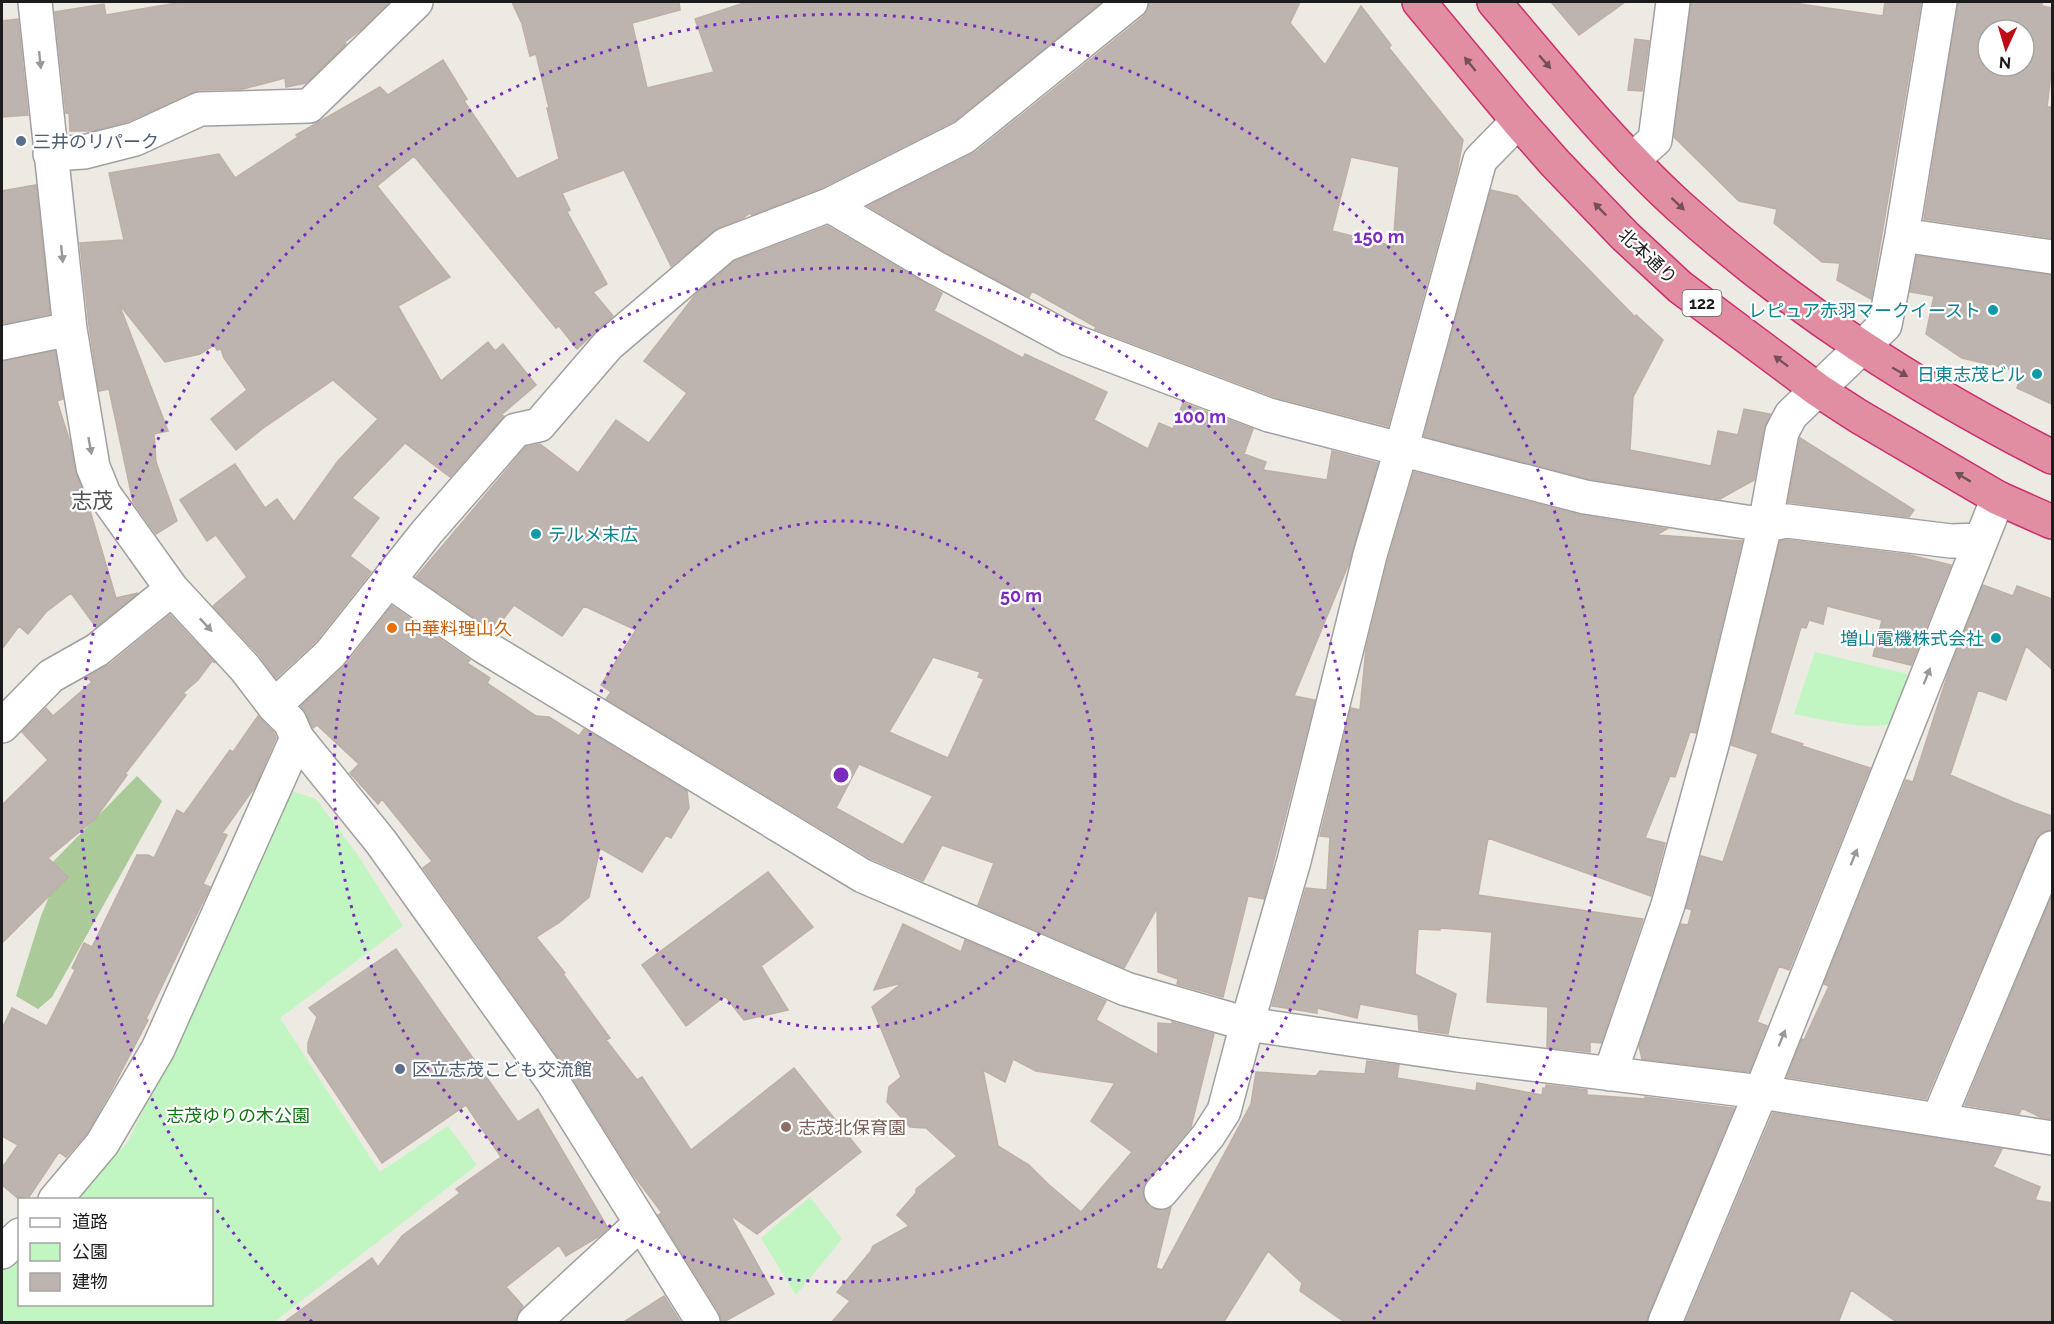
<svg xmlns="http://www.w3.org/2000/svg" width="2054" height="1324" font-family="Raleway,'Noto Sans JP',sans-serif">
<style>
.forest{fill:#abca99}
.park{fill:#c1f6c2}
.building{fill:#bdb4af;stroke:#beafa6;stroke-width:1.5;fill-rule:evenodd}
.lines{fill:none;stroke-linecap:round;stroke-linejoin:round}
.minor-casing{stroke:#a0a0a0;stroke-width:36}
.highway-casing{stroke:#cd2e6f;stroke-width:36}
.minor{stroke:#fff;stroke-width:33}
.highway{stroke:#e18ea3;stroke-width:33}
.oneway{fill:#999}
.oneway2{fill:#754f59}
.ring{fill:none;stroke:#7b2cbf;stroke-width:3;stroke-dasharray:3 6}
.service-dot{fill:#5c6f8a;stroke:#fff;stroke-width:2}
.culture-dot{fill:#0f9aa8;stroke:#fff;stroke-width:2}
.food-dot{fill:#e8710a;stroke:#fff;stroke-width:2}
.education-dot{fill:#8d6e63;stroke:#fff;stroke-width:2}
.labels{text-anchor:middle;dominant-baseline:central;stroke-width:4.5;stroke-linejoin:round;paint-order:stroke}
.shield{fill:#fff;stroke:#606060;stroke-width:1.5}
.shield-label{font-size:16px;font-weight:bold;fill:#1c1c1c}
.service-label{font-size:18px;fill:#4e5e75;stroke:#fff;text-anchor:start}
.street-label{font-size:18px;fill:#1c1c1c;stroke:#fff}
.culture-label{font-size:18px;fill:#0d838f;stroke:#fff;text-anchor:end}
.food-label{font-size:18px;fill:#c56008;stroke:#fff;text-anchor:start}
.park-label{font-size:18px;fill:#117313;stroke:#fff}
.education-label{font-size:18px;fill:#785e54;stroke:#fff;text-anchor:start}
.quarter-label{font-size:21px;fill:#4f4f4f;stroke:#fff}
.centre{fill:#7b2cbf;stroke:#fff;stroke-width:3}
.ring-label{font-size:18px;text-anchor:middle;font-weight:bold;fill:#7b2cbf;stroke:#fff;stroke-width:4.5;stroke-linejoin:round;paint-order:stroke}
</style>
<rect width="100%" height="100%" fill="#ede9e3"/>
<path class="forest" d="M137 776 162 801 52 997 38 1009 16 996 41 916 53 887 45 870Z"/>
<path class="park" d="M1815 652 1916 676 1896 723C1864 731 1826 720 1794 714Z
M286 789 316 799 357 854 403 926 280 1018 380 1172 448 1126 477 1165 274 1322H2V1269L19 1250 20 1304H212V1200L70 1199 128 1142 262 861Z
M810 1197 842 1239 796 1295 761 1238Z"/>
<path class="building" d="M182 2H390L363 28 345 42 346 44 306 83 286 87 285 78 243 89 199 90 129 121 92 131H70L69 112 66 113 55 12 104 4 106 15Z
M512 2H679L680 10 632 23 647 88 714 72 695 19 747 2H1102L954 121 821 188 752 215 750 213 743 218 718 228 671 266 624 170 562 193 570 210 567 212 607 284 593 292 613 316 577 349 559 326 556 328 414 156 377 186 450 277 398 306 441 381 488 342 495 351 503 344 536 385 501 415 504 416 450 477 405 443 352 498 379 518 350 556 371 572 316 641 276 678 259 655 213 606 247 577 216 535 207 541 180 500 235 464 265 508 277 499 294 522 338 461 378 419 333 380 262 429 236 450 211 419 247 390 224 358 221 349 217 350 214 345 200 354 165 362 119 304 168 431 154 434 156 462 177 521 156 534 133 502 109 389 99 391 89 326 80 243 124 240 109 173 219 154 235 178 298 137 296 135 380 87 388 95 443 60 467 99 464 101 517 179 559 159 547 108H549L536 54 530 56 522 24Z
M1149 2H1300L1290 23 1325 65 1361 6 1391 45 1389 48 1463 140 1457 172 1388 426 1275 397 1095 329 1096 327 1032 291 1029 297 943 251 868 206 976 152 1143 17 1148 9ZM1351 157 1399 167 1393 246 1332 231Z
M1551 2H1625L1579 35Z
M1691 2H1801L1800 4 1883 16 1885 2H1921L1871 299 1837 280 1840 263 1822 262 1774 223 1777 209 1739 201 1674 137Z
M1958 2H2042V6L2052 8V66L2047 107H2052V238L1924 219ZM1988 30H2024V66H1988Z
M18 19 28 115 2 117V21Z
M1635 39 1649 41 1642 91 1628 90Z
M36 185 50 314 2 324V191Z
M1491 190 1517 196 1635 317 1636 315 1663 340 1633 397 1630 450 1711 466 1718 431 1738 435 1744 409 1770 414 1764 429 1754 480 1720 499 1589 479 1424 436Z
M827 226 942 293 934 311 1023 358 1025 354 1107 392 1094 420 1148 449 1159 423 1173 429 1183 403 1253 429 1244 454 1266 462 1263 470 1327 480 1332 451 1378 463 1349 563 1294 696 1315 700 1264 899 1248 896 1223 997 1177 984 1178 979 1158 972 1157 908 1124 968 978 905 994 863 942 845 923 881 872 859 606 699 611 692 601 685 636 630 584 606 562 636 514 605 494 631 416 577 526 447 540 444 578 473 616 420 649 443 687 393 644 361 696 294 735 261ZM933 657 980 672 978 677 984 679 948 758 889 732ZM859 764 933 796 903 845 836 808Z
M1917 256 2052 275V404L2017 388 2022 372 1962 358 1926 334 1934 296 1910 292Z
M55 351 63 399 57 401 70 442 75 470 88 504 116 598 138 593 96 627 71 593 46 612 28 634 19 626 2 649V361Z
M1800 438 1914 510 1909 517 1788 502Z
M1414 472 1580 515 1667 529 1656 535 1742 541 1696 733 1690 732 1675 777 1670 776 1645 838 1665 843 1651 896 1488 838 1478 895 1643 919 1601 1043 1590 1042V1052L1547 1047 1548 1007 1487 1002 1492 932 1440 928V930L1418 929 1415 974 1456 994 1448 1034 1419 1030 1418 1015 1360 1004 1357 1018 1317 1008V1013L1272 1006 1306 888 1327 890 1330 837 1320 836 1351 708 1360 710 1366 649 1388 560Z
M1788 540 1910 555 1951 565 1911 665 1873 656 1882 620 1827 606 1823 624 1809 620 1806 628 1801 627 1770 733 1803 744 1802 746 1870 768 1789 970 1779 966 1757 1022 1767 1026 1749 1072 1642 1059 1639 1046 1681 924 1688 925 1692 910 1686 908 1701 856 1723 862 1758 754 1731 745 1780 541Z
M1983 585 2013 596 2017 586 2052 599V669L2026 646 2006 700 1978 690 1950 775 2015 803 2052 816V830L2041 833 2035 841 1926 1099 1787 1077 1802 1039 1804 1040 1829 986 1824 984 1906 780 1913 782 1948 674Z
M392 606 470 660 467 663 490 678 487 683 536 716 549 717 579 736 584 729 687 791 689 808 671 838 666 835 642 872 600 848 589 897 560 922 536 937 565 973 563 974 610 1038 606 1040 637 1080 642 1077 691 1150 794 1068 861 1152 757 1234 730 1215 774 1294 722 1323 719 1312 658 1215 662 1213 632 1173 568 1071 423 868 432 861 382 799 378 804 350 773 359 764 317 725 313 728 301 706 345 666Z
M170 615 215 663 212 661 198 680 183 693 186 695 125 774 127 775 95 819 48 858 68 877 2 943V805L48 760 22 732 46 708 53 716 92 682 87 677 109 665Z
M258 716 274 733 276 738 255 787 222 833 227 835 203 884 210 887 146 1019 148 1020 111 1091 87 1133 66 1157 59 1152 27 1200H20L2 1185V1168L18 1145 2 1136V1029L12 1008 47 1026 75 970 72 968 84 943 92 947 137 855H148L154 858 177 810 184 814 230 750 233 752Z
M768 872 813 927 761 966 788 1010 744 1020 725 996 686 1026 642 965Z
M2052 895V1119L2040 1117 2022 1108 2019 1114 1965 1105Z
M903 924 961 952 965 940 1106 1001 1096 1020 1158 1055V1023L1172 1024V1022L1214 1034 1191 1127 1147 1180 1143 1188 1144 1199 1149 1207 1158 1210 1171 1207 1156 1268 1162 1270 1251 1104 1256 1072 1316 1076 1320 1071 1365 1074 1367 1061 1399 1065 1397 1078 1476 1091 1477 1083 1542 1095 1543 1088H1546V1085L1587 1090V1095L1645 1099V1097L1734 1108 1648 1315 1647 1323H1346L1300 1291 1302 1283 1268 1251 1223 1323H831L850 1301 837 1292 871 1251 873 1246 909 1226 897 1215 916 1193V1189L957 1156 926 1128 910 1127 887 1102 889 1087 901 1077 872 1007 902 983 874 990ZM1013 1059 1036 1071 1115 1083 1091 1121 1132 1152 1081 1212 1048 1184 1029 1165 998 1146 983 1070 1005 1082Z
M396 949 518 1122 538 1109 608 1228 598 1237 566 1256 559 1245 506 1287 523 1306 516 1316V1323H283L372 1258 378 1267 402 1236 460 1193 456 1189 501 1157 466 1105 382 1163 308 1052V1043L317 1017 309 1008Z
M1773 1113 2002 1149 1993 1167 2040 1187 2035 1200 2052 1203V1323H1898L1851 1290 1838 1323H1685Z
M664 1296 681 1323H622Z"/>
<g class="lines">
<g class="minor-casing">
<path id="minor" d="M35 2 70 329 93 467 104 494 172 589 245 668 274 706 290 722 297 738 381 842 553 1082 703 1322
M50 154 84 152 135 139 200 109 309 106 416 2
M1632 160 1655 140 1673 2
M829 205 934 267 1068 339 1269 415 1585 497 1765 525 1787 521 1951 541 1981 540
M1902 235 2052 257
M2 343 70 329
M389 581 483 646 863 876 1126 989 1247 1024 1458 1055 1761 1092 2052 1138
M274 706 330 654 427 532 516 430 539 425 608 345 725 245 829 205 964 137 1131 2
M2 726 51 676 97 650 172 589
M1610 1074 1668 905 1713 741 1751 584 1765 525 1782 432 1791 415 1885 325 1902 235 1940 2
M1938 1120 2052 848
M1161 1192 1208 1136 1224 1111 1247 1024 1294 861 1370 555 1401 450 1480 160 1518 121
M55 1200 102 1144 158 1049 297 738
M2 1252 20 1235
M534 1322 641 1223
M1665 1322 1761 1092 1998 498"/>
</g>
<g class="highway-casing">
<path id="highway" d="M1419 2 1518 121 1555 163 1625 236 1680 287 1818 390 1858 416 1998 498 2052 522
M1494 2C1553 71 1612 145 1680 207 1793 309 1917 388 2052 457"/>
</g>
<use href="#minor" class="minor"/>
<use href="#highway" class="highway"/>
</g>
<defs><path id="oneway-solid" d="M-6-.8H1V-3.2L6.5 0L1 3.2V.8H-6Z" transform="scale(1.5)"/></defs>
<g class="oneway">
<use href="#oneway-solid" transform="translate(40 60) rotate(84)"/>
<use href="#oneway-solid" transform="translate(62 254) rotate(84)"/>
<use href="#oneway-solid" transform="translate(90 446) rotate(80)"/>
<use href="#oneway-solid" transform="translate(206 625) rotate(47)"/>
<use href="#oneway-solid" transform="translate(1927 676) rotate(-68)"/>
<use href="#oneway-solid" transform="translate(1854 857) rotate(-68)"/>
<use href="#oneway-solid" transform="translate(1782 1038) rotate(-68)"/>
</g>
<g class="oneway2">
<use href="#oneway-solid" transform="translate(1545 62) rotate(49)"/>
<use href="#oneway-solid" transform="translate(1470 64) rotate(-129)"/>
<use href="#oneway-solid" transform="translate(1678 204) rotate(43)"/>
<use href="#oneway-solid" transform="translate(1600 209) rotate(-134)"/>
<use href="#oneway-solid" transform="translate(1781 361) rotate(-143)"/>
<use href="#oneway-solid" transform="translate(1900 372) rotate(30)"/>
<use href="#oneway-solid" transform="translate(1963 477) rotate(-149)"/>
</g>
<g class="ring">
<circle cx="841" cy="775" r="254"/>
<circle cx="841" cy="775" r="507"/>
<path d="M312 1322A761 761 0 0 1 214 1206M206 1195A761 761 0 1 1 1370 1322"/>
</g>
<g class="service-dot">
<circle cx="21" cy="141" r="6"/>
<circle cx="400" cy="1069" r="6"/>
</g>
<g class="culture-dot">
<circle cx="1993" cy="310" r="6"/>
<circle cx="2037" cy="374" r="6"/>
<circle cx="536" cy="534" r="6"/>
<circle cx="1996" cy="638" r="6"/>
</g>
<circle class="food-dot" cx="392" cy="628" r="6"/>
<circle class="education-dot" cx="786" cy="1127" r="6"/>
<g class="labels">
<rect class="shield" x="1682.5" y="290" width="39" height="26" rx="4.5"/>
<g class="shield-label">
<text x="1702" y="303">122</text>
</g>
<g class="service-label">
<text x="33" y="141">三井のリパーク</text>
<text x="412" y="1069">区立志茂こども交流館</text>
</g>
<g class="street-label">
<text transform="translate(1648 256) rotate(43)">北本通り</text>
</g>
<g class="culture-label">
<text x="1981" y="310">レピュア赤羽マークイースト</text>
<text x="2025" y="374">日東志茂ビル</text>
<text x="548" y="534" text-anchor="start">テルメ末広</text>
<text x="1984" y="638">増山電機株式会社</text>
</g>
<g class="food-label">
<text x="404" y="628">中華料理山久</text>
</g>
<g class="park-label">
<text x="238" y="1115">志茂ゆりの木公園</text>
</g>
<g class="education-label">
<text x="798" y="1127">志茂北保育園</text>
</g>
<g class="quarter-label">
<text x="92" y="500">志茂</text>
</g>
</g>
<circle cx="841" cy="775" r="9" class="centre"/>
<g class="ring-label">
<text x="1379" y="243">150 m</text>
<text x="1200" y="423">100 m</text>
<text x="1021" y="602">50 m</text>
</g>
<rect width="2054" height="1324" fill="none" stroke="#1c1c1c" stroke-width="6"/>
<rect x="18" y="1198" width="195" height="108" fill="#ffffff" stroke="#a4a4a4" stroke-width="1.5"/>
<rect x="30" y="1218" width="30" height="9" fill="#ffffff" stroke="#a4a4a4" stroke-width="1.5"/>
<text x="72" y="1228" font-size="18" fill="#1c1c1c">道路</text>
<rect x="30" y="1243" width="30" height="18" fill="#c1f6c2" stroke="#a4a4a4" stroke-width="1.5"/>
<text x="72" y="1258" font-size="18" fill="#1c1c1c">公園</text>
<rect x="30" y="1273" width="30" height="18" fill="#bdb4af" stroke="#a4a4a4" stroke-width="1.5"/>
<text x="72" y="1288" font-size="18" fill="#1c1c1c">建物</text>
<g transform="translate(2006 48) rotate(184)"><circle r="28" fill="#ffffff" stroke="#a4a4a4" stroke-width="1.5"/>
<path d="M0-4.5L10 22L0 15L-10 22Z" fill="#bd0c18"/>
<text y="-9" font-size="16" font-weight="bold" text-anchor="middle" fill="#1c1c1c">N</text>
</g>
</svg>
